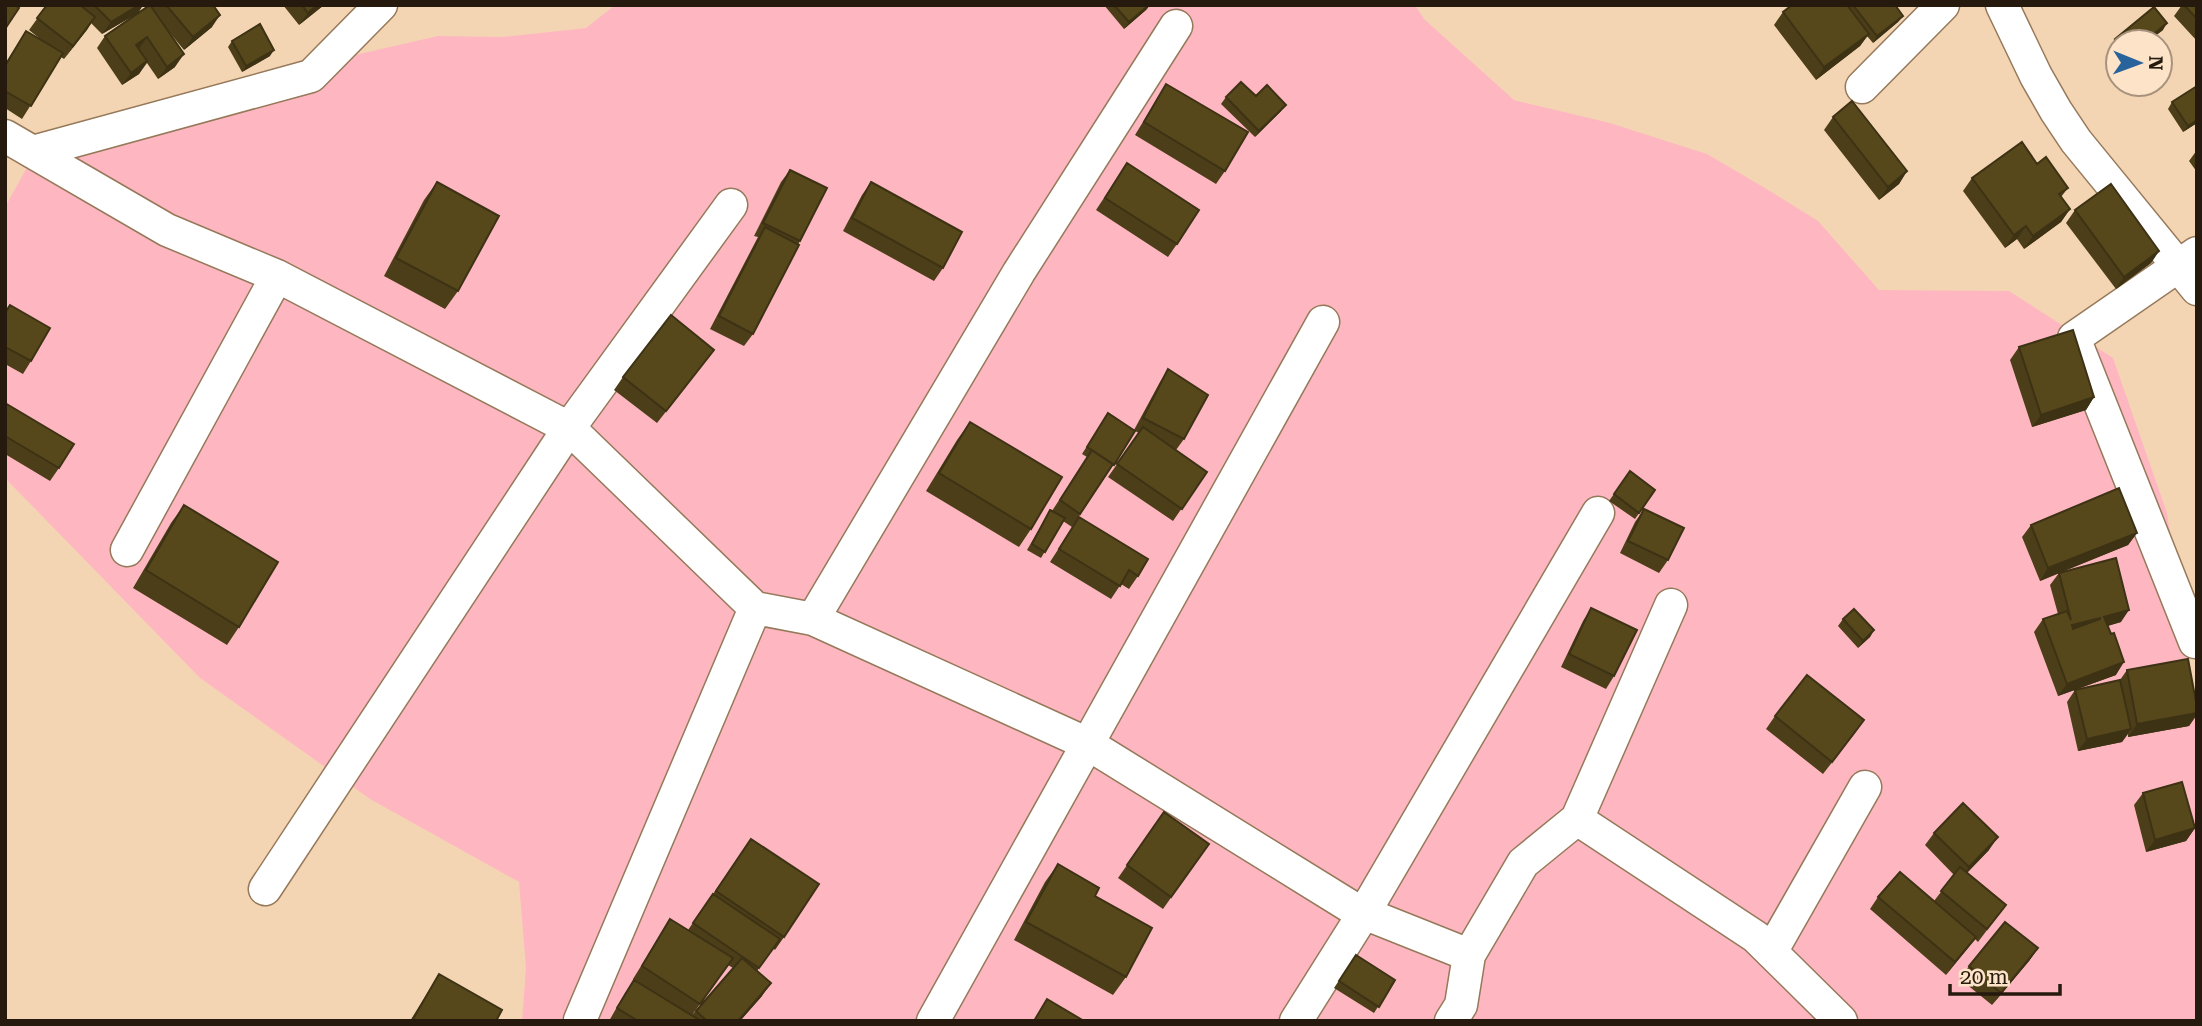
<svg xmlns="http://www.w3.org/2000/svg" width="2202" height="1026" font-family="'Roboto Serif',serif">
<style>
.green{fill:#feb7c1}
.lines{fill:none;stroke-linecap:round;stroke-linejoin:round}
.street-casing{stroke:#95795a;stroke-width:35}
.street{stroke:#fff;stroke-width:32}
.wall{fill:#4b3e18;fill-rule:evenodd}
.shaded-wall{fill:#3d3214}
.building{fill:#57481c;stroke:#3d3214;stroke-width:2;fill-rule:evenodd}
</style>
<rect width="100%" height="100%" fill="#f4d5b3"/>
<path class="green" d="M615 5H1415L1424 19 1514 100 1610 123 1707 154 1765 188 1818 221 1879 290 2009 291 2113 358 2167 513 2197 712V1021H522L526 968 519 882 370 799 200 678 5 478V207L45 135 276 73 438 36 503 37 586 28Z"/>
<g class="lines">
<g class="street-casing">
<path id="street" d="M2002 5 2036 76 2056 111 2076 141 2197 289
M1862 87 1943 5
M5 136 167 230 277 276 569 428 755 608 813 619 1088 744 1356 910 1469 955
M33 152 311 76 381 5
M127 550 277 276
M813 619 1019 272 1176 26
M2195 642 2074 338 2197 253
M1577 819 1756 937 1841 1021
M265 889 569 428 731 205
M1771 952 1865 787
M580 1020 755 608
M933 1021 1323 322
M1296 1021 1364 913 1598 513
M1451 1021 1461 1005 1469 955 1523 863 1577 819 1671 605"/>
</g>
<use href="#street" class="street"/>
</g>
<path class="wall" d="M47 5H143L138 13 148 6 147 5H213L212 27 184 50 165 27 175 67 158 79 147 63 139 74 122 85 97 48 105 36 138 13 102 34 91 23 64 59 61 57 22 119 5 108V64L26 31 39 38 29 30Z
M283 5H324L299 25Z
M1104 5H1150L1146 10 1124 29Z
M1792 5H1895L1903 16 1898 22 1873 43 1867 36 1860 46 1816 80 1774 25 1783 12Z
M2182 5H2197V41L2174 16Z
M2163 30 2147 42H2118V54L2111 45 2115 39Z
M232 41 270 56 242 72 228 47Z
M1166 84 1225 171 1216 184 1135 135Z
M1256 96 1281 111 1255 137 1221 104 1226 97Z
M2172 102 2197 123 2183 132 2168 109Z
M1833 117 1907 171 1899 184 1879 200 1824 130Z
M2197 150V172L2189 161Z
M1127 163 1177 244 1168 257 1096 210Z
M2037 164 2068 188 2061 197 2070 209 2061 222 2024 249 2017 239 2005 248 1963 191 1972 178Z
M790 170 800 241 753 334 744 346 710 329 758 237 754 236 781 182Z
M437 182 458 291 445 309 384 276 424 200Z
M871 182 943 268 934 281 843 231 862 195Z
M2075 210 2159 251 2151 263 2116 289 2066 223Z
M10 305 31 361 23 374 5 364V312Z
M2019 347 2094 397 2086 410 2032 427 2010 360Z
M705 362 657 423 614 390 623 377Z
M1168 369 1184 439 1176 450 1207 472 1173 521 1108 477 1139 433 1135 431 1072 527 1063 521 1041 558 1027 550 1046 517 1050 510 1052 511 1087 457 1082 454 1108 413 1134 430 1160 382Z
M5 403 59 468 50 481 5 454Z
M970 422 1031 529 1019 547 926 491 957 440Z
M1630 471 1655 490 1635 519 1609 501Z
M184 505 239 627 227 645 133 588 171 523Z
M1644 509 1668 560 1659 573 1620 553 1635 522Z
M1079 517 1138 576 1129 589 1121 584 1111 599 1050 562Z
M2031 525 2137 533 2128 545 2061 572 2121 622 2108 626 2116 675 2058 696 2034 632 2043 619 2058 614 2050 585 2059 573 2040 581 2022 537Z
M1591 608 1614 676 1606 689 1561 667 1583 621Z
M1843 619 1874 630 1870 637 1858 648 1838 626Z
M2127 670 2197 707V715L2189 726 2128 737V734L2122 742 2078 751 2067 702 2075 690 2120 680Z
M1775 716 1864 720 1823 774 1766 729Z
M2143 793 2195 828 2186 841 2146 852 2134 805Z
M1164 812 1209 844 1163 909 1118 878Z
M1934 833 1989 850 1967 873 2006 905 1978 942 1975 939 1946 975 1870 909 1878 897 1934 901 1954 875 1925 845Z
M751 839 784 937 775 950 773 948 757 971 762 996 740 1021H609L625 993 634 980 661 997 633 979 670 919 688 930ZM728 965 733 968 692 1015Z
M1058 864 1095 896 1126 977 1113 995 1014 940 1045 882Z
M2038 948 2029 961 1992 1005 1960 979 1969 966Z
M1356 955 1395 980 1374 1013 1334 988Z
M439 974 496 1021H410Z"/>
<path class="shaded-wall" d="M139 5H143L138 13 102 34 111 22Z
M317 5H324L299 25 308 13Z
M1150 5 1146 10 1124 29 1129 22Z
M220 15 212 27 184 50 193 37Z
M1903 16 1898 22 1873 43 1877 36Z
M95 17 87 30 64 59 73 46Z
M2167 23 2163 30 2147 42H2144Z
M1869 34 1860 46 1816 80 1824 67Z
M147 37 138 50 136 45Z
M274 50 270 56 242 72 246 66Z
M184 54 175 67 158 79 167 67Z
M147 61 139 74 122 85 131 73Z
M1286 105 1281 111 1255 137 1259 131Z
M2197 120V123L2183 132 2188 126Z
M1907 171 1899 184 1879 200 1888 187Z
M2070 209 2061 222 2024 249 2033 236Z
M2026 226 2017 239 2005 248 2014 235Z
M2159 251 2151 263 2116 289 2124 277Z
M2094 397 2086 410 2032 427 2041 415Z
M2137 533 2128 545 2040 581 2048 568Z
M2129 610 2121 622 2095 629 2104 617Z
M2100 618 2091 630 2063 638 2072 625Z
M1874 630 1870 637 1858 648 1863 641Z
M2124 662 2116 675 2058 696 2067 684Z
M2197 713 2189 726 2128 737 2137 724Z
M1864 720 1855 733 1823 774 1832 762Z
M2131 729 2122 742 2078 751 2087 739Z
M2195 828 2186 841 2146 852 2155 840Z
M1998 837 1989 850 1960 880 1969 867Z
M1976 937 1967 949 1946 975 1955 962Z
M2038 948 2029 961 1992 1005 2001 993Z
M771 983 762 996 740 1021H738Z"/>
<path class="building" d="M5 5H15L19 8 5 29Z
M47 5H80L95 17 73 46 37 18Z
M94 5H139L111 22Z
M150 5 184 54 167 67 147 37 136 45 147 61 131 73 105 36Z
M166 5H213L220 15 193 37Z
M302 5H317L308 13Z
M1114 5H1149L1129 22Z
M1792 5H1847L1869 34 1824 67 1783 12Z
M1853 5H1895L1903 16 1877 36Z
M2184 5H2197V19Z
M2154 7 2167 23 2144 42H2118L2115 39Z
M260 24 274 50 246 66 232 41Z
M26 31 63 53 31 106 5 91V66Z
M1241 82 1256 96 1267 85 1286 105 1259 131 1226 97Z
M1166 84 1248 132 1225 171 1144 122Z
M2197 86V120L2188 126 2172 102Z
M1852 101 1907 171 1888 187 1833 117Z
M2022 142 2037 164 2046 157 2068 188 2059 194 2070 209 2033 236 2026 226 2014 235 1972 178Z
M1127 163 1199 210 1177 244 1105 198Z
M790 170 827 188 800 241 763 223Z
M437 182 499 216 458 291 396 258Z
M871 182 962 232 943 268 852 218Z
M2111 184 2159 251 2124 277 2075 210Z
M765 227 799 245 753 334 719 316Z
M10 305 50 328 31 361 5 347V313Z
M671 315 714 350 666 411 623 377Z
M2073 330 2094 397 2041 415 2019 347Z
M1168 369 1208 395 1184 439 1143 418Z
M5 403 74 444 59 468 5 436Z
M1108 413 1135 431 1114 465 1087 447Z
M970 422 1062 477 1031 529 939 473Z
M1143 427 1207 472 1182 509 1117 464Z
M1092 450 1113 464 1080 514 1060 500Z
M1630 471 1655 490 1639 513 1614 494Z
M2119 488 2137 533 2048 568 2031 525Z
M184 505 278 562 239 627 146 570Z
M1644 509 1684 528 1668 560 1628 541Z
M1050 510 1065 518 1045 552 1032 544Z
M1079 517 1148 559 1138 576 1129 570 1120 586 1059 549Z
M2116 558 2129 610 2104 617 2111 634 2114 633 2124 662 2067 684 2043 619 2067 611 2071 620 2059 573ZM2100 618V619L2073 629 2072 625Z
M1591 608 1637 630 1614 676 1569 654Z
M1854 609 1874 630 1863 641 1843 619Z
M2188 659 2197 707V713L2137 724 2127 670Z
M1807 675 1864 720 1832 762 1775 716Z
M2120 680 2131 729 2087 739 2075 690Z
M2182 782 2195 828 2155 840 2143 793Z
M1963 803 1998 837 1969 867 1934 833Z
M1164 812 1209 844 1171 897 1127 865Z
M751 839 819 884 784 937 716 891Z
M1058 864 1099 888 1095 896 1152 928 1126 977 1026 922Z
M1960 867 2006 905 1987 929 1941 891Z
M1900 872 1976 937 1955 962 1878 897Z
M713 894 780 939 759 968 693 923Z
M670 919 733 958 700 1004 642 966Z
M2005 922 2038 948 2001 993 1969 966Z
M1356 955 1395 980 1379 1007 1339 981Z
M742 958 771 983 738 1021H707L696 1011Z
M439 974 502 1010 496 1021H412Z
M634 980 701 1021H638L617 1008Z
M1047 999 1084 1021H1034Z"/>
<rect width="2202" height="1026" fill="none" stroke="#251a0d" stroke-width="14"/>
<g transform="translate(2139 63) rotate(91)"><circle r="33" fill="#fde3c8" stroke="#a7937d" stroke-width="2"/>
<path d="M0-5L12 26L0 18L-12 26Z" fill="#28639b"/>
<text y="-10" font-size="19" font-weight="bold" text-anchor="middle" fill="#251a0d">N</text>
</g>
<path d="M1950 984v10h110v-10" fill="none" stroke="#251a0d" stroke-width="3.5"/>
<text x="1960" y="984" font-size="21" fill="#251a0d" stroke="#fde3c8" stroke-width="5" paint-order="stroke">20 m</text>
</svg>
